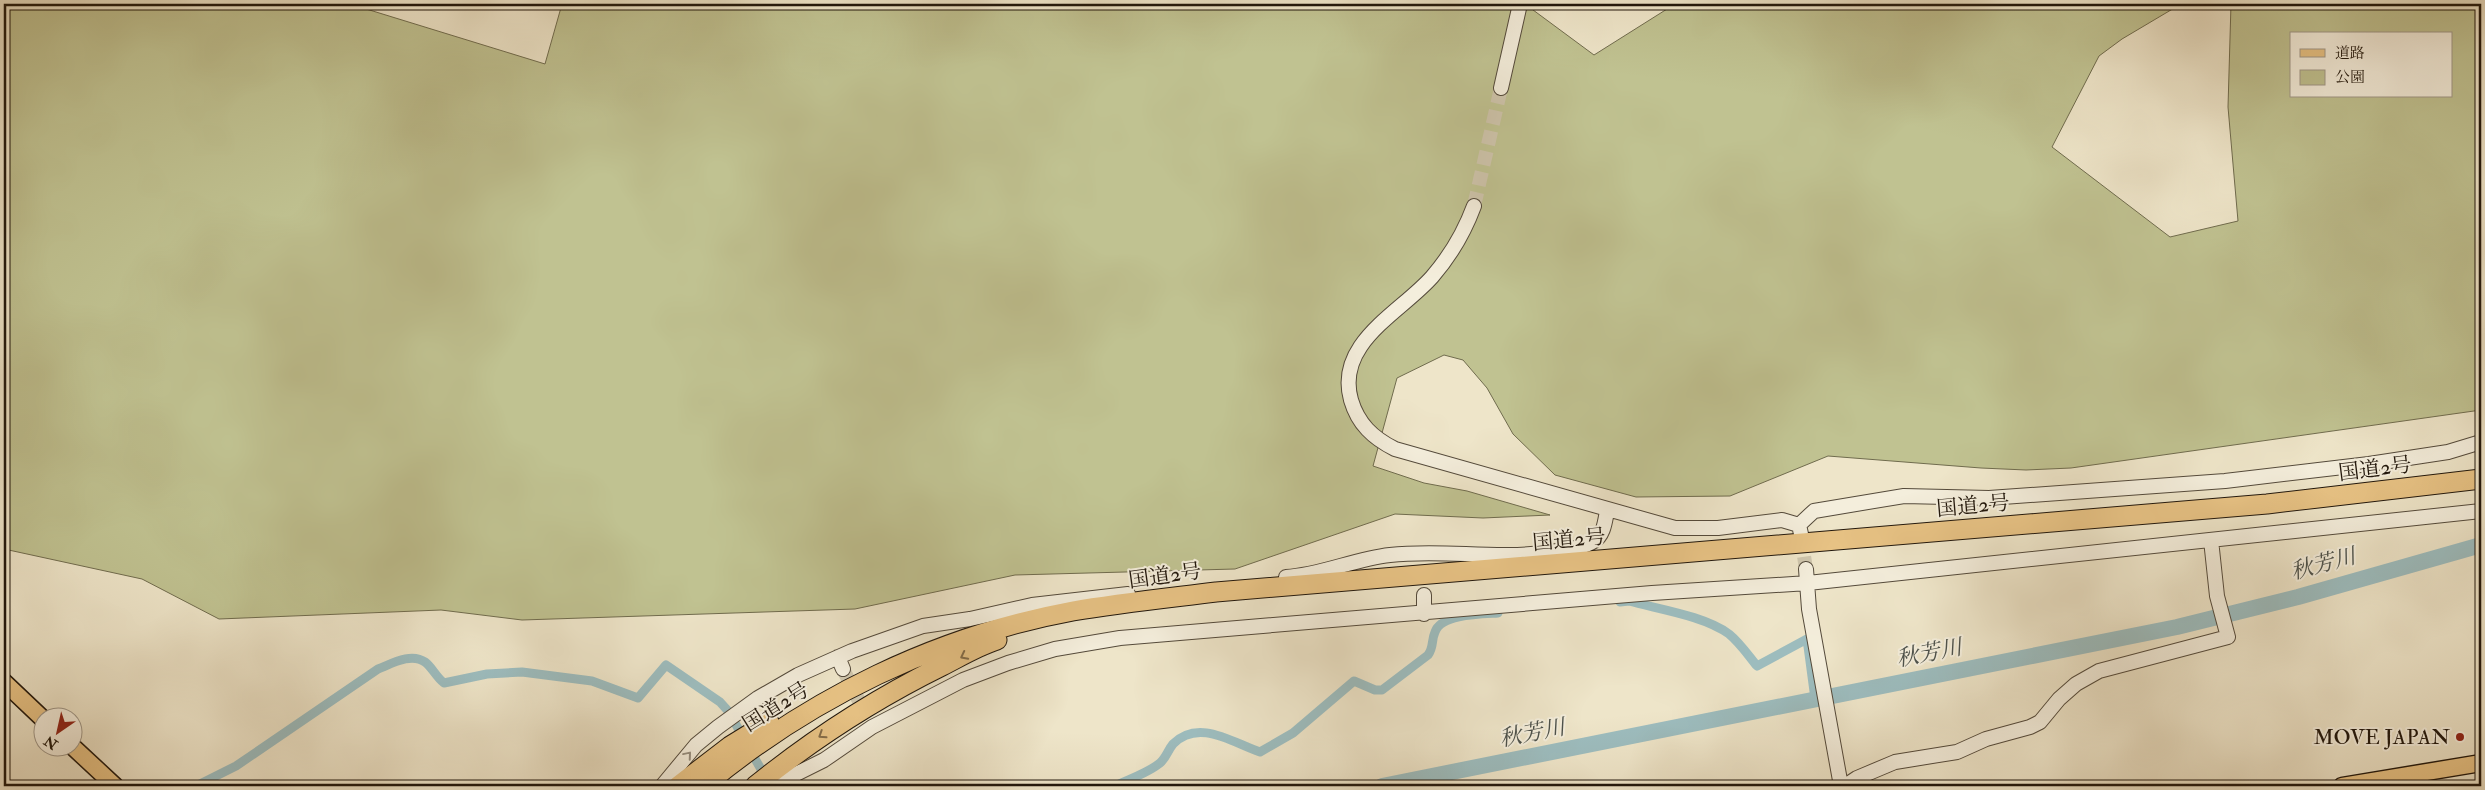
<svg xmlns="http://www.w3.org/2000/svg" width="2485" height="790" font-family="'IM FELL Double Pica','Noto Serif JP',serif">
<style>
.green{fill:#c0c291;stroke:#706c4e;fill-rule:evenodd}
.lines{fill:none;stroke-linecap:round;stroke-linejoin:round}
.canal{stroke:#9dbdbf;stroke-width:9}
.river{stroke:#9dbdbf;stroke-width:16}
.minor-tunnel{stroke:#cfc6ad;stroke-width:14;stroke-dasharray:14 7;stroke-linecap:butt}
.minor-casing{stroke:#544a3b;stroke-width:16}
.major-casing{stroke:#21170c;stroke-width:19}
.highway-casing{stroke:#21170c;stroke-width:21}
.minor{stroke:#f4eedc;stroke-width:14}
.major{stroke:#e7c284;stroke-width:16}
.highway{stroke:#e7c284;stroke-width:19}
.oneway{stroke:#846c48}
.oneway2{stroke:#958d7e}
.poi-dot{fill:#8f2418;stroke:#f4eedc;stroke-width:2}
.labels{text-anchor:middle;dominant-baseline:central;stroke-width:4;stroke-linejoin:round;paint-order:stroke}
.street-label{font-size:21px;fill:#21170c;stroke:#f4eedc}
.poi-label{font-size:21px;fill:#21170c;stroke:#f4eedc;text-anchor:end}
.water-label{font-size:22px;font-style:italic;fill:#4c514b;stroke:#f4eedc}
</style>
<rect width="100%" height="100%" fill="#eee5c9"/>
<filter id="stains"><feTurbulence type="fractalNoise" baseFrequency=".004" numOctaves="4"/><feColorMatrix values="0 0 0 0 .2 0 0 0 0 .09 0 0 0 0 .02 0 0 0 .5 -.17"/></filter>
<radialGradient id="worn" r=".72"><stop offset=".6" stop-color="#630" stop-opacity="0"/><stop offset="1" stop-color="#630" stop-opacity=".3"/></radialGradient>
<path class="green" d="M4 4H350L545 64 562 4H1525L1594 55 1675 4H2181L2122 39 2099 56 2052 147 2170 237 2238 221 2228 107 2231 4H2481V410L2071 468 2026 470 1981 468 1828 456 1730 496 1636 497 1555 475 1513 434 1487 388 1463 360 1444 355 1397 378 1373 466 1424 483 1467 491 1550 515 1483 518 1395 514 1235 569 1015 575 855 609 522 620 441 610 219 619 142 579 4 549ZM2291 34H2451V96H2291Z"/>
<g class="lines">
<path class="canal" d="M1620 602 1629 601C1658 609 1705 616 1729 634 1740 643 1748 655 1757 666L1807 639 1815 699
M734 721 744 739
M750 750 766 778
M196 786 236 766 378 669C391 664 411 652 425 662 432 667 436 677 444 683L487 674 522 672 592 681 638 698 666 665 720 702 729 712
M1115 786C1129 779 1148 773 1160 763 1166 758 1168 750 1173 744 1199 718 1233 743 1260 752L1293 733 1354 681 1375 690H1382L1428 655C1434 647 1431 641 1435 632 1441 614 1482 614 1498 613"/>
<path class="river" d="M1382 786 2177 627 2298 597 2481 545"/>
<path class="minor-tunnel" d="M1474 206 1501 88
M1801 536 1806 569
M843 669 867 717"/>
<g class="minor-casing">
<path id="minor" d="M1501 88 1520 4
M1474 206C1464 233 1451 255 1432 277 1400 313 1335 343 1351 400 1358 424 1373 438 1395 449L1675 528H1718L1782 520 1799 525
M1801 534 1799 525 1814 511 1904 496 1989 498 2225 481 2369 464 2448 452 2481 442
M1806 569 1809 609 1841 786
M1286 577C1321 575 1354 559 1390 555 1443 549 1497 560 1550 552 1563 550 1582 549 1594 541 1604 535 1605 521 1607 511
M1424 614V595
M838 657 843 669
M662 786 696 745 718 727 758 698 798 675 852 651 923 626 970 619 1032 605 1128 594
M772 786 824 760 872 727 963 680 1008 663 1055 649 1120 638 1652 593 1808 583 2481 511
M1845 786 1857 778 1895 762 1957 752 1986 739 2030 727 2040 722 2059 699 2076 684 2099 671 2228 637 2217 596 2211 540"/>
</g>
<g class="major-casing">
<path id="major" d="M4 682 42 718
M72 746 115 786
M2342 786 2481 763"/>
</g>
<g class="highway-casing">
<path id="highway" d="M678 786 730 746 769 722
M704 786C810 698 937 636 1073 611 1120 603 1168 598 1216 592L2267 504 2481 479
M755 786C813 739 875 699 942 666 960 657 978 646 997 640"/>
</g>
<use href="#minor" class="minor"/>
<use href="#major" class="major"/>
<use href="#highway" class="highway"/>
</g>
<defs><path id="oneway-chevron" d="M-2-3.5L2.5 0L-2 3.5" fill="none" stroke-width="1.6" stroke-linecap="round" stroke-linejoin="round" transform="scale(1.25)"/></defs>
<g class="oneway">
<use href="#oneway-chevron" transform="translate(964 656) rotate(153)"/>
<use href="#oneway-chevron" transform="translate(822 735) rotate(147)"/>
</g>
<use class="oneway2" href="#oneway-chevron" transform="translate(688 755) rotate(-50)"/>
<circle class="poi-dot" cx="2460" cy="737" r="5"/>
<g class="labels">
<g class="street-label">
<text transform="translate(2375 469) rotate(-7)">国道2号</text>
<text transform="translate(1973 506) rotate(-5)">国道2号</text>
<text transform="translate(1569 540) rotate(-5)">国道2号</text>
<text transform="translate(1165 576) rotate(-8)">国道2号</text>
<text transform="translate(776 707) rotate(-32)">国道2号</text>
</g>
<g class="poi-label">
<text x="2450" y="737">MOVE JAPAN</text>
</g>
<g class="water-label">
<text transform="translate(2323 564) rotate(-15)">秋芳川</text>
<text transform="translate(1929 653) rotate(-11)">秋芳川</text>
<text transform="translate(1532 733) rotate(-11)">秋芳川</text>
</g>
</g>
<rect width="2485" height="790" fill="none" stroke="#eee5c9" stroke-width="20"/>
<rect x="5" y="5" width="2475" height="780" fill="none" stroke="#21170c" stroke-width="2.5"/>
<rect x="10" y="10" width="2465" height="770" fill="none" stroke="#21170c"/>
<rect x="2290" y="32" width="162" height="65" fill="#f4eedc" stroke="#a09889"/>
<rect x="2300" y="49" width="25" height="8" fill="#e7c284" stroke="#a09889"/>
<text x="2335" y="58" font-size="15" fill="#21170c">道路</text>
<rect x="2300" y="70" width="25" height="15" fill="#c0c291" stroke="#a09889"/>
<text x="2335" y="82" font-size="15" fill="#21170c">公園</text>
<g transform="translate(58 732) rotate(214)"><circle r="24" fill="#f4eedc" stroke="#a09889"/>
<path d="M0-4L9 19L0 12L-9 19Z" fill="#8f2418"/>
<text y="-8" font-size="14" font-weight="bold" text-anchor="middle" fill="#21170c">N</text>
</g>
<rect width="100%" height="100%" filter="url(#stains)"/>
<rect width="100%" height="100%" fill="url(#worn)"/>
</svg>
